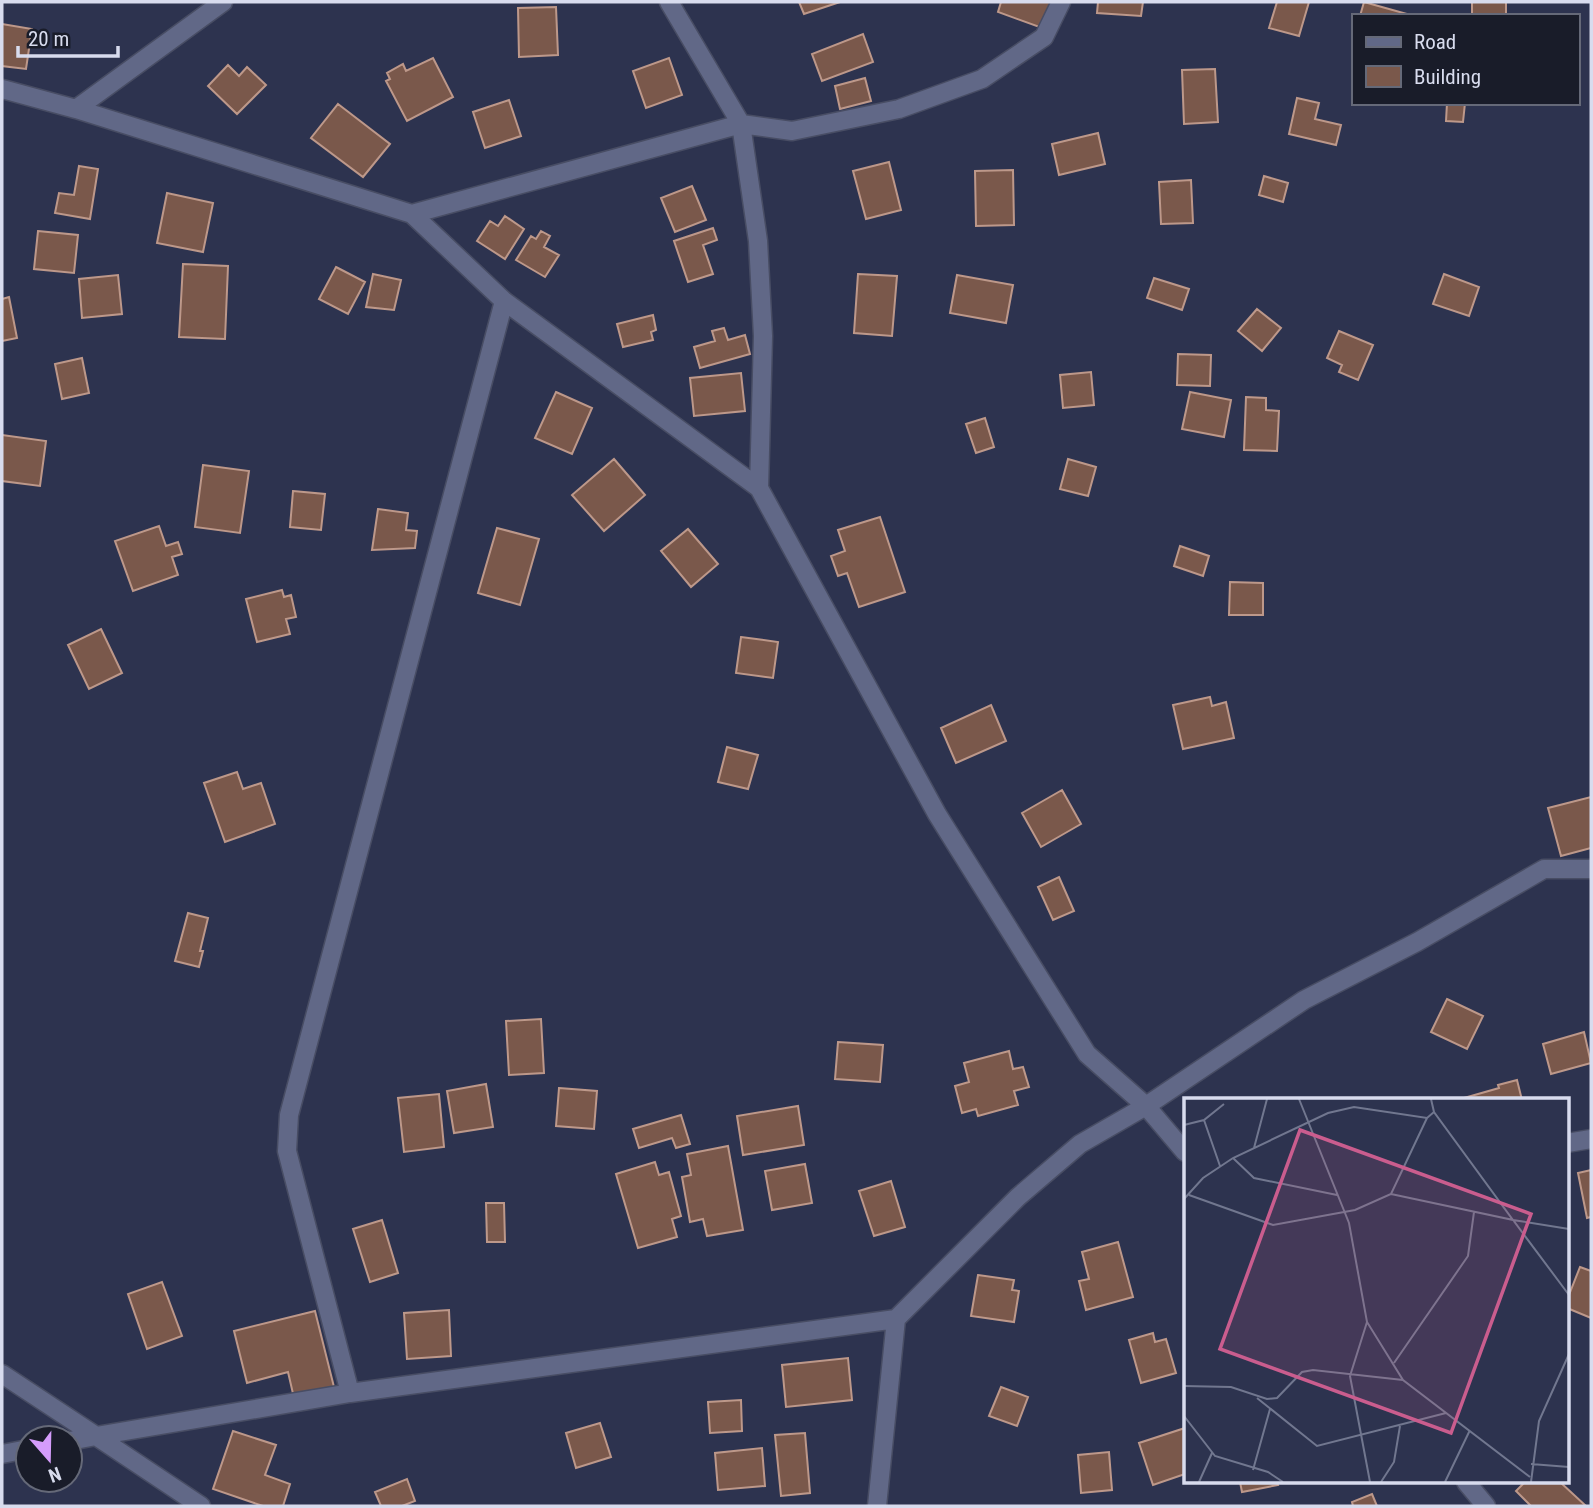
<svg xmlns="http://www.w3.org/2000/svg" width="1593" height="1508" font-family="'Roboto Condensed',sans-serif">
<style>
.building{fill:#7a584b;stroke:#bd988a;stroke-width:2}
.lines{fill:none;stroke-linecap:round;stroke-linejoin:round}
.minor-casing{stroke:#484d64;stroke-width:21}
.minor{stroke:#616887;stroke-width:18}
.inset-road{fill:none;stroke:#71778f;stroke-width:2}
.view{fill:#ca5d8e;fill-opacity:0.15;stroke:#ca5d8e;stroke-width:3.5}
.inset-edge{fill:none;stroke:#d8dcee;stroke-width:3.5}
</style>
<rect width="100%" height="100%" fill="#2d334f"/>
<path class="building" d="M799 2H840L804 14Z
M1001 2H1055L1045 29 998 12Z
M1098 2H1143L1141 16 1097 13Z
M1277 2H1309L1299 36 1269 28Z
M1364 2 1407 14V16H1360Z
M1472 2H1506V16H1472Z
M556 7 558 55 519 57 518 8Z
M2 24 32 29 26 69 2 66Z
M863 34 873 62 822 81 812 54Z
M433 58 453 97 407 121 386 81 390 79 387 73 403 64 406 71Z
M669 58 682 95 646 108 633 71Z
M228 65 239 76 247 67 266 85 237 114 208 86Z
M1215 69 1218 122 1184 124 1182 70Z
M865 78 871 101 840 109 835 86Z
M1297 98 1319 103 1315 119 1341 125 1336 145 1289 134Z
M509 100 521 136 485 148 473 112Z
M1447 103H1465L1463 122 1446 121Z
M338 104 390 144 363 177 311 138Z
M1098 133 1105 164 1059 175 1052 144Z
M889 162 901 210 866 219 853 171Z
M79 166 98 169 90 219 55 213 59 193 74 195Z
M1013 170 1014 225 976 226 975 171Z
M1264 176 1288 183 1283 202 1259 195Z
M1191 180 1193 223 1161 224 1159 182Z
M692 186 706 220 675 232 661 198Z
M167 193 213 203 203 252 157 243Z
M505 216 524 229 505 259 477 241 490 221 498 226Z
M713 228 717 240 703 245 713 274 688 282 674 241Z
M38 231 78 235 74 273 34 269Z
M541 231 550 236 544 247 559 255 545 277 516 260 531 236 536 239Z
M183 264 228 266 225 339 179 337Z
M336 267 365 282 348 314 319 299Z
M373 274 401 280 394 310 366 307Z
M858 274 897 276 892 336 854 333Z
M1444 274 1479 287 1469 316 1433 304Z
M118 275 122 314 82 318 79 279Z
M957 275 1013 285 1006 323 950 313Z
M1154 278 1189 289 1182 310 1147 298Z
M9 297 17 338 2 341V299Z
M1257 309 1281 328 1262 351 1238 331Z
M653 315 656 330 651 332 653 340 623 347 617 324Z
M724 328 728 340 745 335 750 354 700 368 694 347 715 341 712 331Z
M1339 331 1373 345 1358 380 1339 372 1342 365 1327 358Z
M1178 354 1211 355 1210 386 1177 385Z
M82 358 89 393 62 399 55 364Z
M1091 372 1094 405 1063 408 1060 375Z
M741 373 745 411 694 416 690 378Z
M556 392 592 408 572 454 535 438Z
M1190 392 1231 400 1224 437 1182 429Z
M1246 397 1266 398V410L1279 411 1277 451 1244 450Z
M985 418 994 447 976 453 966 424Z
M2 435 46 441 40 486 2 481Z
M614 459 645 495 604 531 572 495Z
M1068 459 1096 467 1088 496 1060 489Z
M203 465 249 471 240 533 195 527Z
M293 491 325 494 321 530 290 527Z
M378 509 408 513 406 530 417 531 415 548 372 550Z
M880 517 905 592 859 607 847 573 838 576 831 556 845 551 838 530Z
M159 526 166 546 178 542 182 554 172 557 178 575 133 591 115 541Z
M497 528 539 539 520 605 478 593Z
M688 529 718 564 691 587 661 551Z
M1180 546 1209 556 1203 576 1174 566Z
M1230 582 1263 583V615H1229Z
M282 590 284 597 291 595 296 617 286 619 290 634 257 642 246 599Z
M101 629 122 673 89 689 68 645Z
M741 637 778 642 773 678 736 673Z
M1210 697 1212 706 1226 702 1234 738 1183 749 1173 705Z
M991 705 1006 741 956 763 941 728Z
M727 747 758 755 748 789 718 782Z
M237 772 243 789 261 783 275 824 225 842 204 783Z
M1062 790 1081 824 1041 847 1022 813Z
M1591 797V848L1561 856 1548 808Z
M1059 877 1074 911 1053 920 1038 887Z
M188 913 208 918 200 951H203L199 967 175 961Z
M1447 999 1483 1016 1467 1049 1431 1032Z
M541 1019 544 1073 509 1075 506 1021Z
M1584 1032 1591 1063 1551 1074 1543 1044Z
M838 1042 883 1045 880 1082 835 1079Z
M1009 1051 1013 1069 1023 1067 1029 1087 1014 1091 1018 1105 978 1116 976 1109 962 1113 955 1086 969 1082 964 1063Z
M1517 1080 1522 1100H1457L1499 1088 1498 1085Z
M486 1084 493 1127 454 1133 447 1091Z
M559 1088 597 1091 594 1129 556 1126Z
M439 1094 444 1147 404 1152 398 1098Z
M798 1106 804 1145 743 1155 737 1116Z
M681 1115 690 1144 676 1148 672 1138 639 1148 633 1129Z
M728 1146 743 1230 707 1236 703 1219 690 1222 682 1177 691 1175 687 1154Z
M655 1162 659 1175 669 1172 681 1216 672 1219 677 1237 638 1248 616 1174Z
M805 1164 812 1203 772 1210 765 1171Z
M1591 1170V1217L1587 1218 1578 1173Z
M891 1181 905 1227 874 1236 859 1191Z
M486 1203H504L505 1242H487Z
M382 1220 398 1273 370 1282 353 1229Z
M1118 1242 1133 1297 1086 1310 1079 1281 1089 1279 1082 1252Z
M1580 1267 1591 1271V1318L1567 1308V1300Z
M978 1275 1014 1280 1012 1290 1019 1291 1014 1322 971 1316Z
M162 1282 182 1336 147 1349 128 1294Z
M449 1310 451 1356 407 1359 404 1313Z
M315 1311 334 1387 294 1398 288 1372 247 1383 234 1331Z
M1153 1333 1155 1342 1166 1339 1176 1373 1141 1383 1129 1340Z
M848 1358 852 1400 786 1407 782 1365Z
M1001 1387 1028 1397 1017 1426 989 1416Z
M741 1400 742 1431 710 1433 708 1402Z
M600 1423 611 1457 576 1468 566 1433Z
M1185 1428V1474L1153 1485 1139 1443Z
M233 1431 276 1445 265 1475 290 1484 283 1506H263L213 1489Z
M805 1433 810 1493 781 1496 775 1435Z
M762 1448 765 1486 718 1490 715 1453Z
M1109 1452 1112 1490 1081 1493 1078 1455Z
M407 1479 415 1501 402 1506H381L375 1492Z
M1240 1482H1277L1278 1485 1242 1492Z
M1525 1482H1560L1586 1506H1531L1516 1491Z
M1372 1494 1377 1506H1353L1352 1502Z"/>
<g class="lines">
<g class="minor-casing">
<path id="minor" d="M669 2 741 124 758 241 763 336 759 488
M2 89 76 109 412 214 504 301 759 488 937 814 1087 1054 1146 1106 1185 1152
M76 109 223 2
M412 214 741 124 792 131 899 109 982 79 1044 37 1061 2
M1567 1143 1591 1139
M2 1374 96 1436 350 1393 896 1319
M350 1393 287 1151 289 1115 504 301
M70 1441 96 1436 201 1506
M2 1454 28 1449
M1466 1482 1486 1506
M877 1506 896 1319 1018 1197 1080 1144 1146 1106 1304 1000 1417 942 1544 869H1591"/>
</g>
<use href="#minor" class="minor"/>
</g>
<g transform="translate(1184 1098)">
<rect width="385" height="385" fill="#2d334f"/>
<path class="inset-road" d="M115 1 165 125 183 224 219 282 346 379M247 1 250 14 329 122 385 131M20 22 36 68M0 27 20 22 40 6M70 50 83 1M49 60 70 80 153 97M207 96 329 122 385 197M5 97 89 127 171 112 207 96 243 20M0 101 19 80 49 60 144 15 170 9 243 20 250 14M183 224 166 278 186 384M210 265 284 158 290 114M0 288 47 289 83 301 93 300 118 274 129 272 219 282M73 300 133 348 262 315M0 318 31 358 84 374 99 384M347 366 385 369M69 372 86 311M15 384 28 355M197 384 210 364 216 328M261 384 286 332M347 384 355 323 385 256"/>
<path class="view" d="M116 32 347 116 267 335 36 251Z"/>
<rect width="385" height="385" class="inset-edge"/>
</g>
<rect width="1593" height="1508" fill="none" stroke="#d8dcee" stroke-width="7"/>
<rect x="1352" y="14" width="228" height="91" fill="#191c29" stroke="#656978" stroke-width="2"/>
<rect x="1366" y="37" width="35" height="10" fill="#616887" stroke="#656978" stroke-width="2"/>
<text x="1414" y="49" font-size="21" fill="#d8dcee">Road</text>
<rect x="1366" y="66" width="35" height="21" fill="#7a584b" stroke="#656978" stroke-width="2"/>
<text x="1414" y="84" font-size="21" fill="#d8dcee">Building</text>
<g transform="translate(49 1459) rotate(160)"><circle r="33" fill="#191c29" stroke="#656978" stroke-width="2"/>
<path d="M0-5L12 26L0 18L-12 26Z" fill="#d49cfb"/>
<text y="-10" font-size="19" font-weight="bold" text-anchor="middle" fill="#d8dcee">N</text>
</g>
<path d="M18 46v10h100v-10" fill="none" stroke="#d8dcee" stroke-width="3.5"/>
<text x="28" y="46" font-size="21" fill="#d8dcee" stroke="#191c29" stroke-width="5" paint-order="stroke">20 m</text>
</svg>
